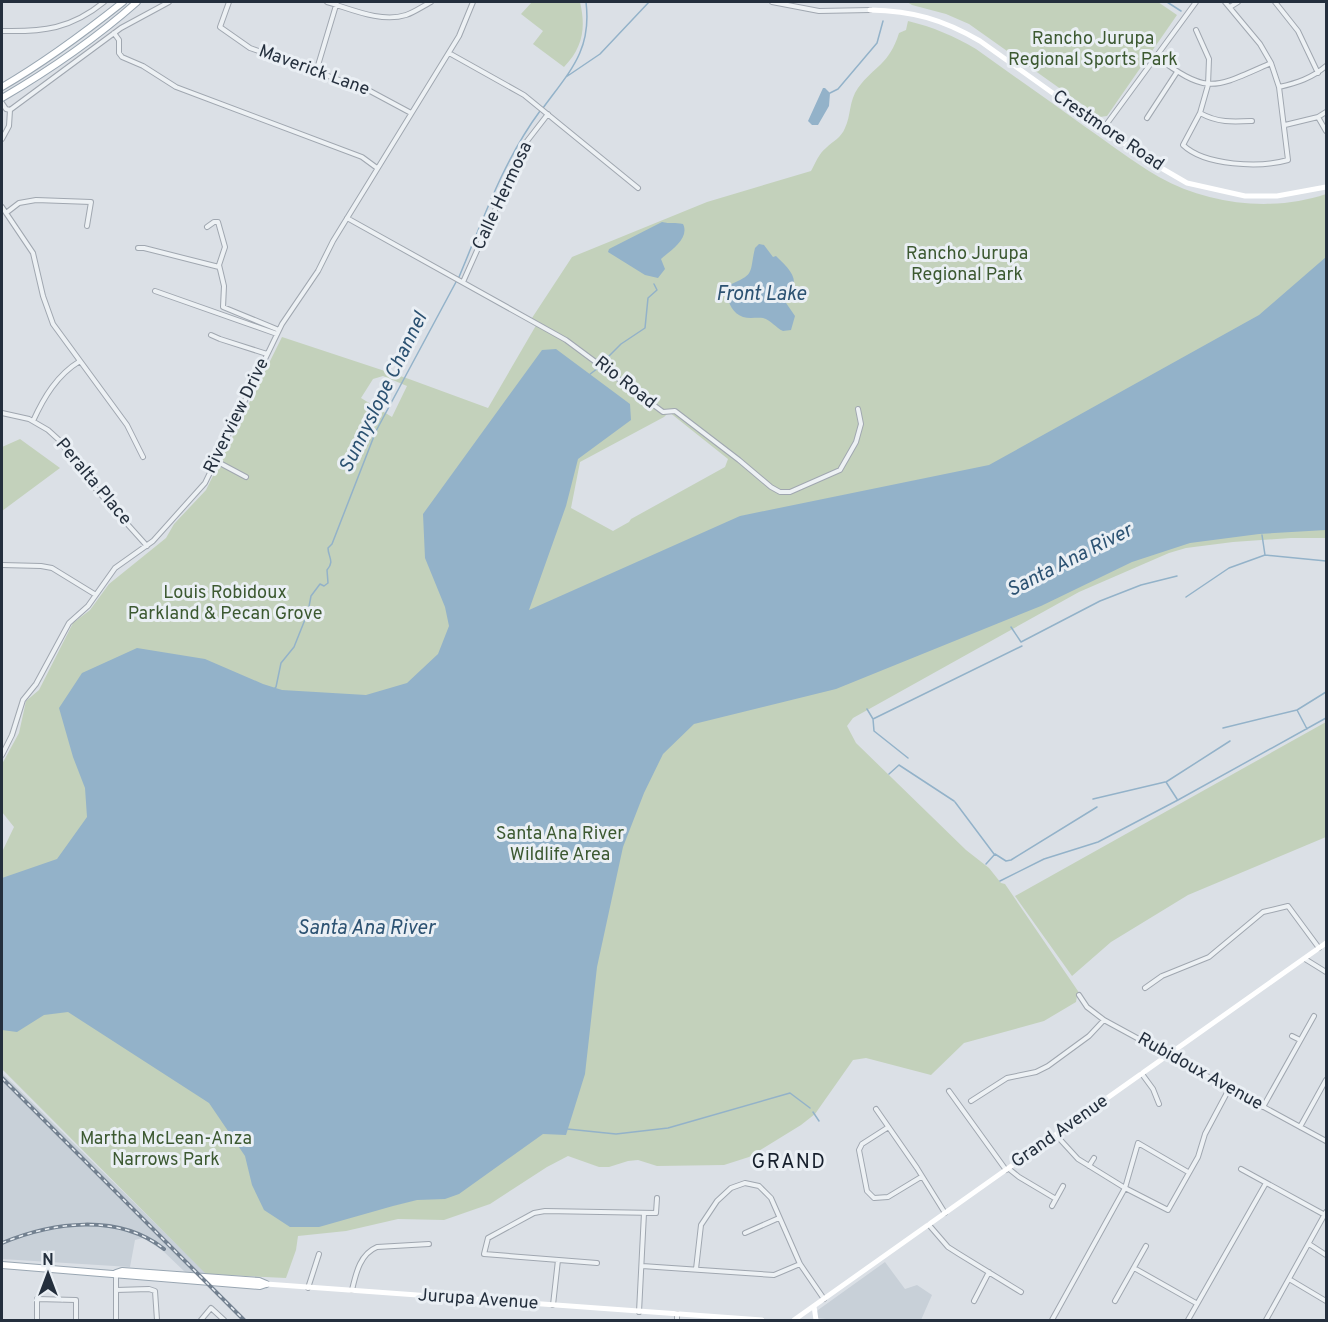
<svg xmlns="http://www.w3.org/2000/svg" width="1328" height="1322" font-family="Overpass,sans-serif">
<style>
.built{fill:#c8d0d8}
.green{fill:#c3d1bb;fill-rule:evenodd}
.water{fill:#93b2c9}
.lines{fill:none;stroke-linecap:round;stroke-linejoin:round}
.stream{stroke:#93b2c9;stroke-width:1.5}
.street-casing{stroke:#a0a7b0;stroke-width:6}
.primary-casing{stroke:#99a6b2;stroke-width:8}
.street{stroke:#edf1f4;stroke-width:4}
.secondary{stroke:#fff;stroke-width:5}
.primary{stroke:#fff;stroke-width:6}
.rail-casing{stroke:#738190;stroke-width:4}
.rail{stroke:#eaeff4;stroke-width:1.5;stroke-dasharray:4.5;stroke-linecap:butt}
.labels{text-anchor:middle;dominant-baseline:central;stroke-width:6;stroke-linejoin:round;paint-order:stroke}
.park-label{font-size:18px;fill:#3c5931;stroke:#eaeff4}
.street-label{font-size:18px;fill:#242f3d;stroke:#eaeff4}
.water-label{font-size:20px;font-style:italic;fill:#2c5272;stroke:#eaeff4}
.neighbourhood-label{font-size:20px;letter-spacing:1.5px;fill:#17202d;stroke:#eaeff4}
</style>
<rect width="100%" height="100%" fill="#dbe0e6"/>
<path class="built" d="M2 1073 206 1273V1274L185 1272 162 1250 143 1238 135 1240 130 1267 2 1259Z
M885 1262 905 1289 917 1285 932 1295 921 1320H835L817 1318 816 1313 818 1310Z"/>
<path class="green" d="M532 2H580C586 28 583 47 564 67L533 44 543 31 521 14Z
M907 2H1158L1177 15 1107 116 1100 117 969 24 946 14 912 5Z
M908 21C933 27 954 36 976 49 1012 75 1048 100 1084 126 1109 143 1133 162 1159 177 1209 205 1273 212 1326 194V538H1291L1233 542 1186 548 1169 553 1079 592 853 718 847 726 856 743 966 850 989 868 1001 883 1005 884 1080 994 1077 996 1076 1002 1044 1021 964 1043 931 1075 866 1058 853 1060 815 1114 801 1125 749 1157 724 1165 657 1166 638 1160 628 1161 609 1167H599L568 1156 547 1167 490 1204 444 1220 398 1219 346 1231 298 1236 296 1250 286 1278 206 1274 2 1069V852L14 827 2 812V764L19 733 26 701 39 690 73 623 90 610 109 584 166 538 174 524 206 490 282 337 409 379 488 408 538 322 532 318 572 257 707 202 811 171C815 164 819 153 826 148 833 141 841 138 845 128 851 116 849 100 858 88 875 65 889 65 899 33L906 30ZM383 376 407 386 392 417 361 398 373 379ZM669 412 728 459 725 467 631 519 629 522 613 531 571 508 580 462 664 417Z
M20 439 60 468 2 511V447Z
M1326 722V837L1188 895 1111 942 1072 976 1015 896Z"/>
<path class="water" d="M823 88H825L830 93 829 106 818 125H812L808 121Z
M662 222C670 224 675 222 683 224 690 238 671 250 661 259L665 269 658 278 645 275 608 252 609 249Z
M759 244 764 245 773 257 776 256C783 263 798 275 793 287 790 292 786 295 784 300L795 316 791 330 783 331C776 328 771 320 763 318 757 317 750 319 743 317 730 312 725 297 729 285 756 274 749 273 755 248Z
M1326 257V530L1259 534 1190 543 1132 562 1041 606 836 689 694 724 663 754 644 793 623 847 597 967 585 1074 566 1135 543 1134 459 1194 445 1199 417 1200 393 1206 319 1227H290L264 1210 252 1185 245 1156 209 1103 68 1012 44 1015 17 1032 2 1030V878L57 859 87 817 85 788 73 757 59 708 82 673 137 648 205 659 263 684 282 690 366 695 407 683 438 654 449 626 445 607 425 558 423 514 542 350 556 349 630 404 631 420 578 459 566 506 529 610 740 516 989 465 1259 315Z"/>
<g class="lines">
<path class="stream" d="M1167 2 1181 11
M566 77 600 54 649 2
M830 93 838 89 877 43 883 21
M543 108C570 71 592 50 586 2
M459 277C483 220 503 161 540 111
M603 362 621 344 645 328 648 298 657 290 654 284
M589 375 598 368
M1265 555 1326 561
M1186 597 1229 568 1265 555 1262 535
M1011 627 1021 642 1100 601 1141 585 1177 576
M274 689 276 687 281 663 294 647 308 612 311 596 320 584 324 586 328 583 327 570C335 561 328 557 328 548L332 544 376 431 456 282
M867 709 873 719 1022 646
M873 719 874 731 908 758
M1223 728 1297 710
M1307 729 1297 710 1326 692
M889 774 899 765 954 801
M1093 799 1165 782
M1177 799 1166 782 1230 741
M955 802 994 854
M986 864 995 854 1006 861 1011 860 1097 807
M1000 881 1044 859 1098 842 1178 800 1326 718
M813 1112 819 1121
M567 1129 616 1134 668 1128 790 1093 810 1108"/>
<g class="street-casing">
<path id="street" d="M229 2 220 27 250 48 370 91 411 113
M327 2C351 9 381 23 406 15 415 12 423 6 431 2
M772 2 819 11 870 10
M1275 2 1298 31 1318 73
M1230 7 1238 2
M1196 30 1209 59 1208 85 1200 113 1183 145C1205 166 1260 168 1288 160L1279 87 1271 63 1260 44 1225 2
M2 31C43 32 71 29 104 2
M114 33 119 40V53L122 57 143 66 176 87 362 157 377 168
M449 53 524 95 638 188
M1155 56C1209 95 1212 89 1271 63
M316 72 337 2
M1279 87C1297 83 1312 78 1326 66
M2 103 6 109 10 110
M10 110 121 28 169 2
M1200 113C1218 123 1233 122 1252 121
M1318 117 1326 131
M1147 118 1177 72
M1285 125 1318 117 1326 112
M1103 129 1196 2
M2 139 9 126 10 110
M2 207 33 253 43 296 53 324 127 425 143 457
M6 213 19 203 36 200 91 202 87 226
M347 218 566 340 663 412 675 411 739 460 771 487 780 492H790L840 470 856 442 861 424 858 409
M207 227 214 222H218L225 247 219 265 224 286 223 307 279 330
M138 248H144L219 267
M463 282 524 145 548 114
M155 291 277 334
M211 335 220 339 267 354
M2 413 29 419 48 430 59 440 86 478 147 546
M33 421C44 397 57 375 80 361
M216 461 246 477
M2 565 41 566 52 568 96 595
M2 755 12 735 23 700 36 684 69 623 88 606 115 568 153 541 205 483 282 324 318 271 333 241 459 36 473 2
M1305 959 1326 972
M1145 988 1162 976 1209 957 1263 912 1288 906 1319 948
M1079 995 1087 1007 1104 1020 1326 1141
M1292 1036 1300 1040
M1142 1074 1153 1089 1159 1104
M949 1091 1006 1170
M971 1101 1007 1078 1036 1072 1048 1066 1089 1036 1104 1020
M1263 1107 1314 1016
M876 1109 917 1168 945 1213
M1300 1127 1326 1080
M887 1128 862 1144 859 1150 867 1191 874 1198 888 1197 921 1177
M1056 1135 1078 1159 1125 1188 1168 1210 1198 1157 1205 1134 1229 1089
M1089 1166 1094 1158
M1009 1169 1019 1177 1056 1199
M1241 1169 1325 1215
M1052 1206 1063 1186
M929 1225 948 1247 959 1254 1021 1292
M745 1233 779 1218
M1309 1244 1326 1255
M597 1263 484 1254 488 1238 534 1213 545 1211 656 1213 657 1198
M642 1266 774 1275 800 1264
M1134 1268 1196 1303
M696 1269 701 1225 717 1201 731 1188 745 1183 759 1186 771 1198 800 1264 824 1299
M1289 1279 1326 1301
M308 1288 319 1254
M116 1290 149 1289 155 1291 157 1320
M352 1290C356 1273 360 1254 377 1247L429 1244
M974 1301 989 1272
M1115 1301 1146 1246
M553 1305 558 1260
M639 1312 644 1213
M677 1314V1320
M37 1320V1299L76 1300V1320
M116 1320V1273
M201 1320 211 1308 224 1320
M1052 1320 1125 1188 1138 1143 1188 1172
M1188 1320 1266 1183
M1266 1320 1326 1212"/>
</g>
<g class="primary-casing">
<path id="primary" d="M2 87C45 62 84 33 123 2
M2 98C50 70 95 39 137 2
M2 1265 260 1286 266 1284
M116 1273 122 1271 259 1281 266 1284"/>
</g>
<use href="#street" class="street"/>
<path class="secondary" d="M870 10C913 11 942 19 980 41L1103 129 1156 165 1187 183 1245 196H1277L1326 187
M266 1284 762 1320
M814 1306 816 1320
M794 1320 1326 943"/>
<use href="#primary" class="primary"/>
<g class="rail-casing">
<path id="rail" d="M2 1078 244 1320
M2 1243C53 1222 118 1213 164 1249"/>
</g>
<use href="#rail" class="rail"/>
</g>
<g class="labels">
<g class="park-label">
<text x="1093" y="39">Rancho Jurupa<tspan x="1093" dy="21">Regional Sports Park</tspan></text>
<text x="967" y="254">Rancho Jurupa<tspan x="967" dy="21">Regional Park</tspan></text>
<text x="225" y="593">Louis Robidoux<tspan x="225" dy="21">Parkland &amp; Pecan Grove</tspan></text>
<text x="560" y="834">Santa Ana River<tspan x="560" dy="21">Wildlife Area</tspan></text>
<text x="166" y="1139">Martha McLean-Anza<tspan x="166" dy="21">Narrows Park</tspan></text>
</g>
<g class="street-label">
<text transform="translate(314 71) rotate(20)">Maverick Lane</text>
<text transform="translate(1108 131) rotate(34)">Crestmore Road</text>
<text transform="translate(503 196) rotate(-65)">Calle Hermosa</text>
<text transform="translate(625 383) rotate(38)">Rio Road</text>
<text transform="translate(237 416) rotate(-64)">Riverview Drive</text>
<text transform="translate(93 482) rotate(50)">Peralta Place</text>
<text transform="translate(1200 1072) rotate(29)">Rubidoux Avenue</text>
<text transform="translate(1060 1132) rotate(-35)">Grand Avenue</text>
<text transform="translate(478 1300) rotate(4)">Jurupa Avenue</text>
</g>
<g class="water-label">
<text x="761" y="295">Front Lake</text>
<text transform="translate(384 393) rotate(-64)">Sunnyslope Channel</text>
<text transform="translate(1070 561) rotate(-27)">Santa Ana River</text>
<text x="366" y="929">Santa Ana River</text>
</g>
<g class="neighbourhood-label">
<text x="789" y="1163">GRAND</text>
</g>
</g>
<rect width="1328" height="1322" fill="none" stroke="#242f3d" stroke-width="6"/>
<g transform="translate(48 1274)" stroke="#eaeff4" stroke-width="4.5" paint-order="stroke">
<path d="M0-4.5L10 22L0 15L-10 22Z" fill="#242f3d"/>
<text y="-9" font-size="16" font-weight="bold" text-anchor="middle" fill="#242f3d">N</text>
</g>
</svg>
